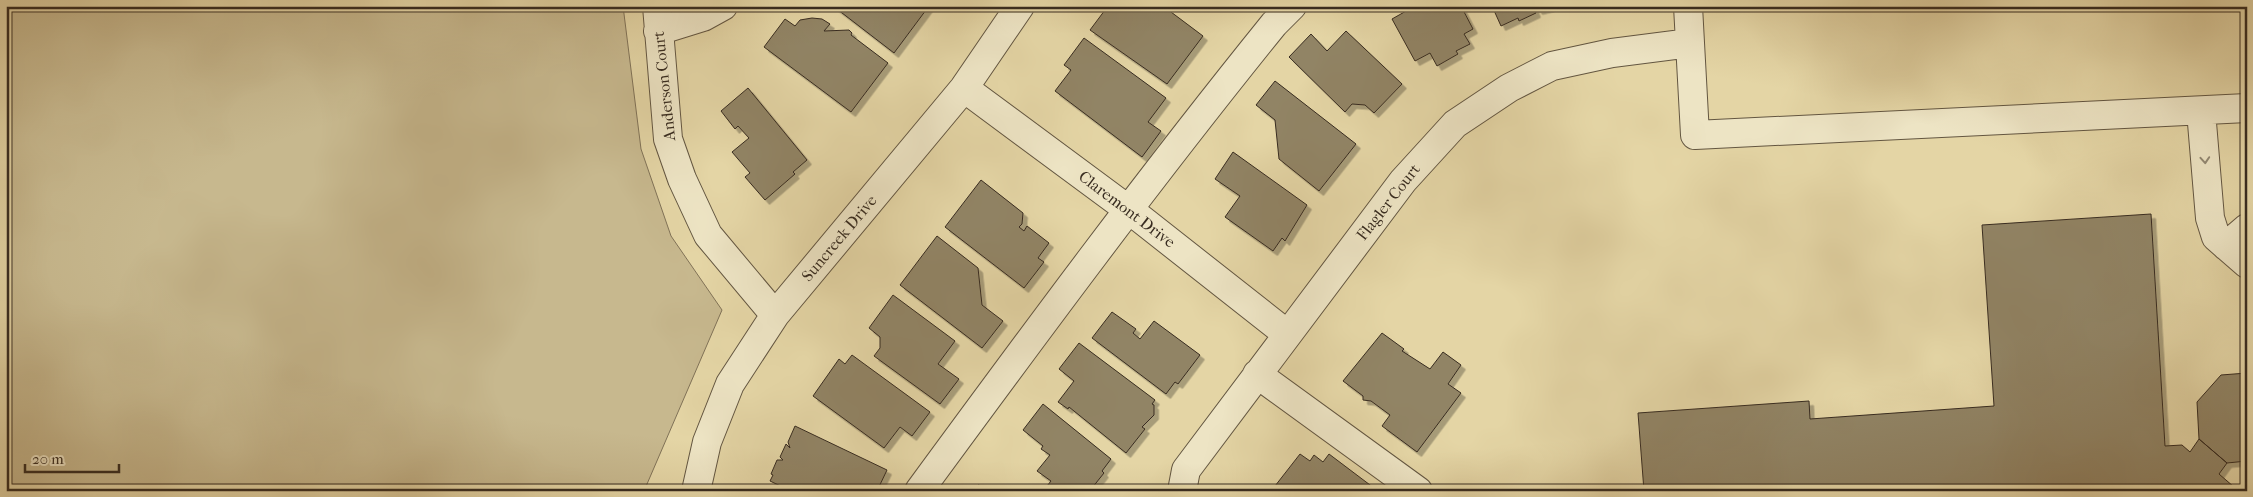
<svg xmlns="http://www.w3.org/2000/svg" width="2253" height="497" font-family="'IM FELL French Canon',serif">
<style>
.green{fill:#c7b88e;stroke:#807257}
.building{fill:#918465;stroke:#382c20;filter:url(#shadow)}
.lines{fill:none;stroke-linecap:round;stroke-linejoin:round}
.minor-casing{stroke:#635641;stroke-width:30}
.minor{stroke:#ede4c4;stroke-width:28}
.oneway{stroke:#928872}
.labels{text-anchor:middle;dominant-baseline:central;stroke-width:5;stroke-linejoin:round;paint-order:stroke}
.street-label{font-size:16px;fill:#382c20;stroke:#ede4c4}
</style>
<defs>
<filter id="shadow"><feDropShadow dx="4.5" dy="4.5" stdDeviation="0" flood-color="#0004"/></filter>
</defs>
<rect width="100%" height="100%" fill="#e4d5a5"/>
<filter id="stains"><feTurbulence type="fractalNoise" baseFrequency=".004" numOctaves="4"/><feColorMatrix values="0 0 0 0 .2 0 0 0 0 .09 0 0 0 0 .02 0 0 0 .5 -.17"/></filter>
<radialGradient id="worn" r=".72"><stop offset=".6" stop-color="#630" stop-opacity="0"/><stop offset="1" stop-color="#630" stop-opacity=".3"/></radialGradient>
<path class="green" d="M6 6H623L641 149 671 236 722 310 644 491H6Z"/>
<path class="building" d="M833 6H929L894 53Z
M1108 6H1122L1125 8 1126 6H1163L1203 36 1167 84 1090 30Z
M1415 6H1461L1473 29 1464 34 1470 44 1456 51 1458 54 1437 66 1430 53 1415 61 1392 19Z
M1492 6H1550V7L1538 10 1536 7 1534 8 1536 13 1519 21 1518 18 1501 26Z
M812 18 822 19 830 24 824 31 849 30 852 33 851 35 888 63 851 112 764 47 785 19 795 26 800 20Z
M1346 31 1402 84 1374 113 1365 105 1352 104 1345 112 1289 57 1311 34 1327 51Z
M1084 38 1166 98 1148 122 1161 131 1142 157 1055 91 1071 70 1064 65Z
M1275 81 1356 144 1319 191 1279 159 1275 120 1256 105Z
M748 88 807 160 793 172 795 174 765 200 745 177 750 173 732 152 749 138 738 126 735 129 721 111Z
M1233 152 1307 205 1285 241 1282 238 1273 251 1225 217 1240 196 1215 179Z
M981 180 1023 213 1022 224 1019 227 1024 231 1027 226 1049 243 1038 258 1044 262 1024 288 945 227Z
M2151 214 2165 446 2182 445 2190 452 2199 439 2227 463 2219 474 2234 487 2235 491H1644L1638 413 1809 401 1810 419 1994 406 1982 225Z
M937 236 978 268 982 305 1003 321 982 348 900 285Z
M893 295 955 341 938 364 959 379 940 404 874 356 880 348V337L869 328Z
M1112 312 1136 329 1133 333 1140 339 1154 321 1200 355 1178 384 1175 382 1166 394 1092 338Z
M1382 333 1404 349 1402 351 1430 369 1443 352 1461 365 1448 384 1461 393 1417 452 1382 426 1390 415 1371 401 1363 400V396L1343 381Z
M1079 343 1155 400 1152 404 1154 405V415L1142 427 1145 429 1126 453 1069 407 1068 409 1058 402 1074 381 1059 369Z
M852 355 930 412 912 436 900 427 884 448 813 396 839 359 845 364Z
M2247 373V461L2227 463 2199 439 2197 402 2221 375Z
M1043 404 1111 459 1102 471 1104 473 1092 488 1090 486 1086 491H1052L1047 486 1051 481 1037 471 1050 455 1041 449 1043 446 1023 430Z
M795 426 887 470 877 491H852L843 486 841 491H791L770 481 773 475 771 474 777 460H783L780 457 786 444 790 448 788 442Z
M1300 454 1310 461 1314 455 1323 462 1329 454 1378 491H1280L1275 486Z
M978 485 1002 491H977Z"/>
<g class="lines">
<g class="minor-casing">
<path id="minor" d="M657 6 668 139 682 179 708 235 775 315
M1688 6 1695 135 2247 108
M658 31 703 17 723 6
M964 88 1141 219 1287 334
M2201 111 2210 218 2216 237 2247 264
M2226 246 2247 228
M1257 374 1418 491
M696 491 707 442 730 384 775 315 964 88 1020 6
M919 491C1035 333 1151 176 1274 24L1292 6
M1182 491 1186 470 1403 181 1455 124 1509 88 1552 66 1612 53 1690 43"/>
</g>
<use href="#minor" class="minor"/>
</g>
<defs><path id="oneway-chevron" d="M-2-3.5L2.5 0L-2 3.5" fill="none" stroke-width="1.6" stroke-linecap="round" stroke-linejoin="round" transform="scale(1.25)"/></defs>
<use class="oneway" href="#oneway-chevron" transform="translate(2205 160) rotate(86)"/>
<g class="labels">
<g class="street-label">
<text transform="translate(664 86) rotate(-96)">Anderson Court</text>
<text transform="translate(1388 202) rotate(-52)">Flagler Court</text>
<text transform="translate(1127 209) rotate(37)">Claremont Drive</text>
<text transform="translate(839 238) rotate(-50)">Suncreek Drive</text>
</g>
</g>
<rect width="2253" height="497" fill="none" stroke="#e4d5a5" stroke-width="25"/>
<rect x="8" y="8" width="2238" height="482" fill="none" stroke="#382c20" stroke-width="2.5"/>
<rect x="12" y="12" width="2228" height="472" fill="none" stroke="#382c20"/>
<path d="M25 464v8h94v-8" fill="none" stroke="#382c20" stroke-width="2.5"/>
<text x="32" y="464" font-size="15" fill="#382c20" stroke="#ede4c4" stroke-width="4" paint-order="stroke">20 m</text>
<rect width="100%" height="100%" filter="url(#stains)"/>
<rect width="100%" height="100%" fill="url(#worn)"/>
</svg>
